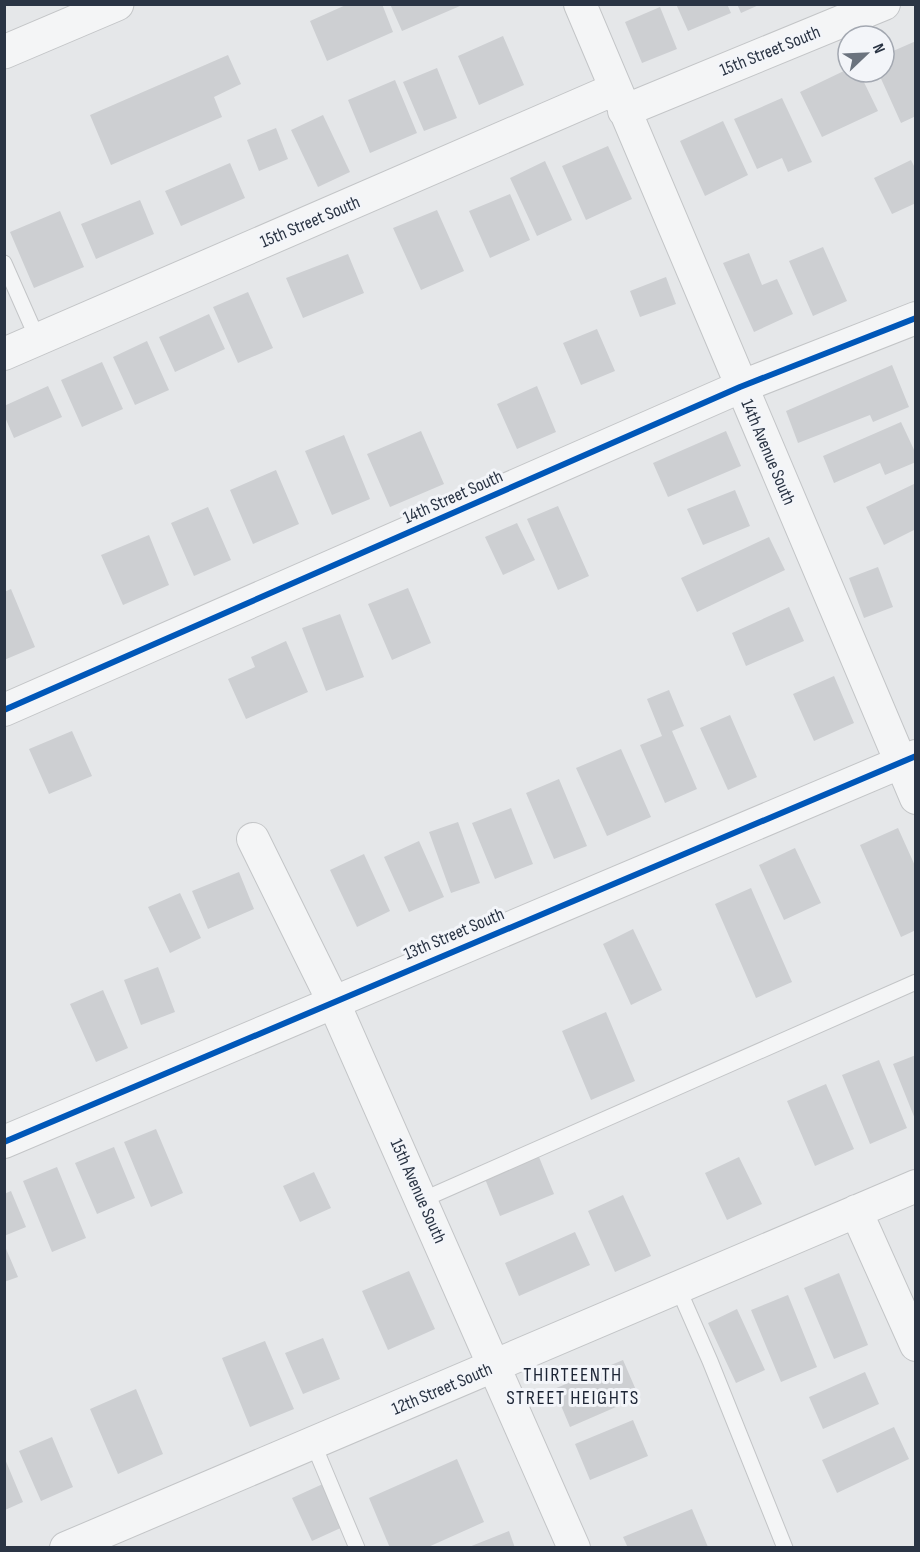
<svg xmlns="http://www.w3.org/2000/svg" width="920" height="1552" font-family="'Sofia Sans Condensed',sans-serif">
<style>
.building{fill:#cdcfd2}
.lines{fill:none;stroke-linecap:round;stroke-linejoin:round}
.service-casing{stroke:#c3c5c7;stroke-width:17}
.minor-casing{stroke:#c3c5c7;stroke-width:34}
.tertiary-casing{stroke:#c3c5c7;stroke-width:35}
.service{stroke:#f4f5f6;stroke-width:15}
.minor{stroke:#f4f5f6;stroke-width:32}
.tertiary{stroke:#f4f5f6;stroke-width:33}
.cycleway-casing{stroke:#f3f5f9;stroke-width:10}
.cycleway{stroke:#0057b8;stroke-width:6}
.labels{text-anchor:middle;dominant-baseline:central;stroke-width:6;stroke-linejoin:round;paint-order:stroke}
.street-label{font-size:18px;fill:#2a3444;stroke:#f3f5f9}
.neighbourhood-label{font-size:20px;letter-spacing:1.5px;fill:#1d2535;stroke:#f3f5f9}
</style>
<rect width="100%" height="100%" fill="#e5e7e9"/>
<path class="building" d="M348 4H382L393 32 327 61 310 21Z
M390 4H459L460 6 402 31Z
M676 4H727L731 13 688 31Z
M737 4H761L741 13Z
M660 7 677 49 642 63 625 22Z
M503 36 524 85 479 105 458 56Z
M916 41V116L901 123 878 72H884V55Z
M228 55 241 84 214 97 222 117 111 165 90 115Z
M437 68 457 118 424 131 403 82Z
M848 69V72H859L878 111 822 137 800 92Z
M395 80 417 133 370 153 348 100Z
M782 98 812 162 788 172 782 158 757 169 734 119Z
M323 115 350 172 318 187 291 130Z
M723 121 748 175 705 196 680 141Z
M276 128 288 159 259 171 247 140Z
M608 146 632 199 586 220 562 166Z
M911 160 916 170V203L892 214 874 178Z
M545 161 572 220 537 236 510 178Z
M230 163 245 198 181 226 165 191Z
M510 194 530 240 490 258 469 211Z
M140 200 154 234 96 259 81 224Z
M437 210 464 271 421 290 393 228Z
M60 211 84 267 34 288 10 232Z
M823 247 847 301 813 316 789 261Z
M749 253 762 285 777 279 793 314 754 332 723 263Z
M348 254 364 293 303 318 286 278Z
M666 277 676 304 640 317 630 291Z
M248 292 273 348 238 363 213 307Z
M209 314 225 349 175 372 159 337Z
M597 329 615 371 581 385 563 343Z
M147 341 169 390 135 405 113 357Z
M102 362 123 409 82 427 61 380Z
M892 365 909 407 873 422 870 415 798 443 786 411Z
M48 386 62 417 14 438 4 415V406Z
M537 386 556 432 517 449 497 404Z
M901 422 916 454V462L885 475 880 463 834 483 823 456Z
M421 431 444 484 390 507 367 454Z
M726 431 741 466 668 497 653 463Z
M344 435 370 499 332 515 305 451Z
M276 470 299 524 253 544 230 490Z
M916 483V529L884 545 866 507Z
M735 490 750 526 703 545 687 509Z
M558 506 589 576 558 590 527 519Z
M208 507 231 560 194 576 171 523Z
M517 523 535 560 503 575 485 537Z
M149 535 169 585 123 605 101 555Z
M769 537 785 570 697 612 681 578Z
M878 567 893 607 864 618 849 578Z
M408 588 431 643 392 660 368 604Z
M11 589 35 647 4 660V592Z
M789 607 804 641 746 666 732 633Z
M340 614 364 677 326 691 302 628Z
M286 641 308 692 246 719 228 679 255 667 251 657Z
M834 676 854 723 814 741 793 694Z
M669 690 684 726 672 731 697 789 665 803 640 745 662 736 647 699Z
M730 715 757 777 728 790 700 728Z
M72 731 92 776 49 794 29 749Z
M621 749 651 817 607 836 576 768Z
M559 779 587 846 554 859 526 793Z
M511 808 533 864 495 879 472 823Z
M458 822 480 883 451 893 429 832Z
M898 828 916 868V930L901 937 860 845Z
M419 841 444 897 409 912 384 857Z
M795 848 821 903 784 920 759 865Z
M364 854 390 911 357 927 330 870Z
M239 872 254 909 208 929 192 891Z
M751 888 792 982 756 998 715 904Z
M180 893 201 938 170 953 148 907Z
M633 929 662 990 631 1005 603 944Z
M158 967 175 1012 141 1025 124 980Z
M103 990 128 1048 96 1062 70 1004Z
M606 1012 635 1081 591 1100 562 1031Z
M916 1055V1119H915L893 1064Z
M879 1060 907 1128 870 1144 842 1075Z
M826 1084 854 1149 815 1166 787 1101Z
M156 1129 183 1193 151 1207 124 1142Z
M114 1147 135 1198 97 1214 75 1163Z
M539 1157 554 1194 500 1216 485 1179Z
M739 1157 762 1204 727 1220 705 1173Z
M57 1167 86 1238 52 1252 23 1181Z
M314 1172 331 1208 300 1222 283 1186Z
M11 1191 26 1227 4 1236V1194Z
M623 1195 651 1256 615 1272 588 1211Z
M575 1232 590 1265 519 1296 505 1263Z
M4 1244 18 1277 4 1282Z
M409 1271 435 1329 388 1350 362 1291Z
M839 1273 868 1345 834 1359 804 1288Z
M788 1295 817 1367 781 1382 751 1310Z
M737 1309 765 1370 736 1383 708 1323Z
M323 1338 340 1379 303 1394 285 1353Z
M265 1341 294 1409 250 1427 222 1358Z
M623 1360 639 1397 570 1427 554 1389Z
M865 1372 879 1404 823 1429 809 1397Z
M136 1389 163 1454 118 1474 90 1409Z
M633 1420 648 1456 590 1480 575 1444Z
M894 1427 909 1459 837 1493 822 1460Z
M52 1437 73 1487 41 1501 19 1451Z
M5 1459 23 1502 5 1510Z
M457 1459 484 1522 426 1548H390L369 1498Z
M325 1483 345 1526 312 1541 292 1498Z
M692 1509 708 1547 628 1548 623 1537Z
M509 1531 515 1548H469V1547Z"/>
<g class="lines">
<g class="service-casing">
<path id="service" d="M4 263 38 340
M422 1200 916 982
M678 1288 710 1361 785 1548
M313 1443 357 1548"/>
</g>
<g class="minor-casing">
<path id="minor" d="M580 4 916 798
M624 111 884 4
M4 354 615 89
M4 710 740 387 916 318
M253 839 333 1001 574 1548
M4 1142 916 756
M856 1211 916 1345
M66 1548 916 1186"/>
</g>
<g class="tertiary-casing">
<path id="tertiary" d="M4 52 117 4"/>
</g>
<use href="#service" class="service"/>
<use href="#minor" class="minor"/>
<use href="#tertiary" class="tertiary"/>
<g class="cycleway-casing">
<path id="cycleway" d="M4 710 740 387 916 318
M4 1142 916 756"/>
</g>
<use href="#cycleway" class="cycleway"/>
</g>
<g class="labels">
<g class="street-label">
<text transform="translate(770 51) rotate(-22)">15th Street South</text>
<text transform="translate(310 222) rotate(-23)">15th Street South</text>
<text transform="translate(768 452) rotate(67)">14th Avenue South</text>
<text transform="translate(453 497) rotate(-24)">14th Street South</text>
<text transform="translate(454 934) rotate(-23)">13th Street South</text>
<text transform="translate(418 1191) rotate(66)">15th Avenue South</text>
<text transform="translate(442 1389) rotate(-23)">12th Street South</text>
</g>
<g class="neighbourhood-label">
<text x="573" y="1375">THIRTEENTH<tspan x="573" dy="23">STREET HEIGHTS</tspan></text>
</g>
</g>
<rect width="920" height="1552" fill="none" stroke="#2a3444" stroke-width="12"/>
<g transform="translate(866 54) rotate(67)"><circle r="28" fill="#f3f5f9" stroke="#a3a8b1" stroke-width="1.5"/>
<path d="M0-4.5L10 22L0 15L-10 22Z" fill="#6b737e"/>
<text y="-9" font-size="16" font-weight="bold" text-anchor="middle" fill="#2a3444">N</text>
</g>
</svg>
